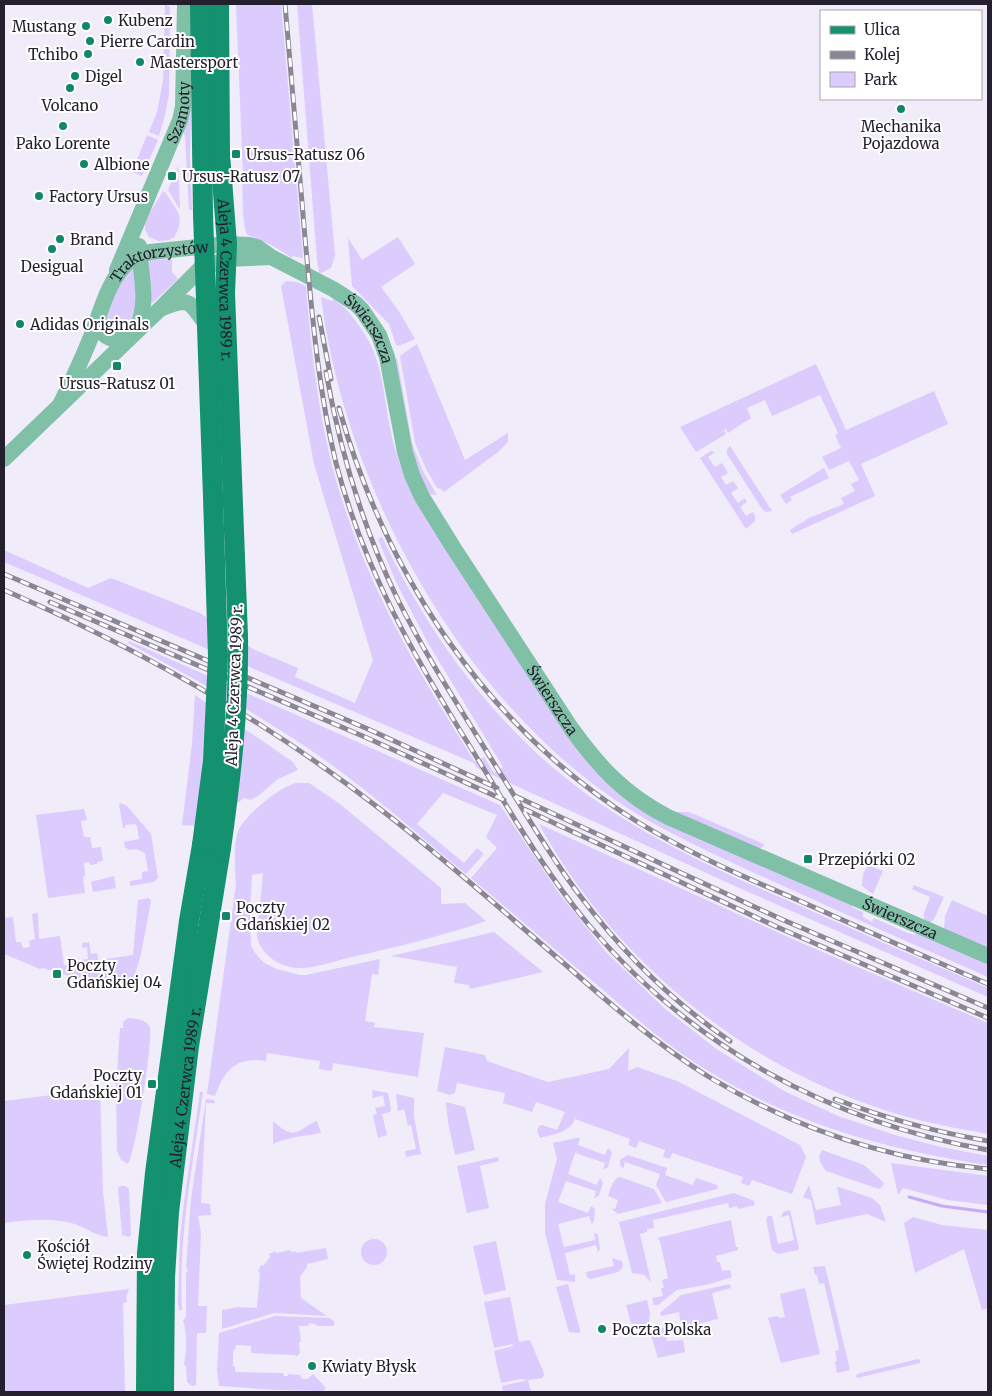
<svg xmlns="http://www.w3.org/2000/svg" width="992" height="1396" font-family="Merriweather,serif">
<style>
.green{fill:#dccbfd}
.lines{fill:none;stroke-linecap:round;stroke-linejoin:round}
.stream{stroke:#c6abf6;stroke-width:3}
.minor{stroke:#80c0a7;stroke-width:16}
.major{stroke:#14916f;stroke-width:20}
.rail-casing{stroke:#8b8694;stroke-width:5}
.rail{stroke:#fff;stroke-width:3;stroke-dasharray:9;stroke-linecap:butt}
.major-bridge{stroke:#14916f;stroke-width:20}
.poi-dot{fill:#128768;stroke:#fff;stroke-width:2}
.labels{text-anchor:middle;dominant-baseline:central;stroke-width:4;stroke-linejoin:round;paint-order:stroke}
.poi-label{font-size:15px;fill:#241f2c;stroke:#fff;text-anchor:start}
.street-label{font-size:15px;fill:#241f2c;stroke:#fff}
</style>
<rect width="100%" height="100%" fill="#f0ecfa"/>
<path class="green" d="M165 4 170 7 169 95 165 115 159 136 149 132 157 112 163 81Z
M236 4H281L303 258 292 256V258C282 251 270 244 258 239 254 237 250 237 247 234 242 226 242 185 243 175Z
M297 4H312L335 255 331 268 321 273H319L317 260Z
M189 109H191L190 158 192 210H189L185 136 183 131Z
M147 135 158 140 142 176 132 172Z
M178 166 180 208H179L168 190Z
M163 191 166 193C177 212 186 216 174 238H171V240L159 241 149 237 145 230V221Z
M398 237 415 264 381 287 400 313 415 339 399 346 396 345 389 324 352 286 348 238 362 260Z
M172 259V272L178 279 148 307V260Z
M135 266C137 290 143 321 117 334L105 324 108 312 121 280Z
M286 281 297 282 306 286C312 360 320 432 343 503 373 597 423 680 475 762L484 757 494 773 503 767 428 643 396 582 378 539 382 537C428 634 494 725 581 790 647 839 723 873 798 905 861 933 925 961 988 988V997L737 887 477 768 474 763 446 751 4 562V550L88 588 111 578 200 613 253 649 298 668 295 677 355 703 373 660 314 464 281 286Z
M321 297 332 301 333 299C343 305 350 313 357 323 384 358 382 391 391 432 394 449 400 464 406 480L608 782 853 903 852 907 863 912V917L872 922 874 918 905 932 915 935 917 931 988 962V977C915 945 842 913 770 880 722 858 674 837 629 809 464 705 345 488 321 297Z
M417 344 465 460 508 433V442L498 452 444 492 441 489 437 488 426 469 415 443 400 356Z
M397 358 412 443 423 471 437 495 429 494 418 474 394 361Z
M816 364 846 430 934 391 948 424 861 464 875 496 792 534 790 530 809 518 844 504 841 498 855 491 851 484 859 480 849 461 829 470 822 457 841 448 835 435 838 433 820 395 772 416 765 400 747 408 751 418 728 433 726 429 724 430 726 434 696 452 680 427Z
M730 446 772 511 766 512 762 509 727 454V449Z
M711 451 715 452 708 457 715 467 722 463 728 473 721 477 726 485 733 481 738 488 731 493 738 503 745 498 747 502 740 507 746 516 753 512 755 516V521L746 529 700 458Z
M824 468 829 478 790 497 792 500 786 504 780 495Z
M129 641 500 805 558 892 606 952 664 1008 715 1048 784 1091 838 1116 895 1135 941 1147 988 1156V1165C888 1150 797 1125 710 1072 668 1047 632 1015 596 984 554 949 513 913 471 878L497 848 486 837 497 815 443 793 417 824 464 863 477 848 484 854 466 874C415 832 364 786 309 749 251 710 190 676 128 643Z
M195 695 293 762 298 770 278 779 258 796 250 800 244 798 231 808 199 826 182 825 192 744Z
M296 783H309L340 804 441 888V904L465 903 486 921C442 936 397 947 352 957 334 961 314 969 296 968 278 966 260 954 257 936L263 873 252 875 250 912 251 946 256 954 264 963 277 969 300 975H306L380 959 378 975 372 974 365 1021 375 1023 374 1027 424 1033 418 1077 333 1063 332 1071 319 1069 320 1061 267 1053 266 1061C236 1056 224 1071 215 1096L207 1094 236 884C235 870 233 842 239 829 247 814 279 787 296 783Z
M121 803 127 806 151 834 158 878 154 882 130 886V881L142 879V872L148 871 145 853 136 849 128 850 127 848H125L124 842 139 839 137 826 135 824 125 825V828H123L119 804Z
M84 809 87 820 81 821 84 837H90L92 848 101 847 103 861 97 862V864L90 865 89 862 84 863 85 876 83 877 85 893 48 898 36 815Z
M676 812H689L764 844V846L757 850Z
M539 824 797 941 988 1023V1134C948 1127 908 1119 870 1105 731 1057 610 953 539 824Z
M868 865 883 871 873 894 862 886 863 874Z
M114 876 116 888 93 892 91 882Z
M914 885 944 897 934 919 929 924 924 921V913L930 897 912 889Z
M149 898 151 901 141 954 131 987 129 988 82 980 43 968 40 969 4 954V918L13 917 16 942H21L23 948 30 947 29 941 35 939 32 914 38 913 39 939 60 936 64 965 75 964V961L88 959 87 947 82 948V943L89 942 91 954 97 953 98 960 133 955 138 900Z
M952 900 988 916V949L944 930 945 916Z
M494 932 543 972 470 989 469 985 454 983 457 967 391 956Z
M128 1018C135 1018 148 1020 150 1028 153 1040 135 1156 128 1164L121 1160 117 1151 116 1088 120 1028H123V1022Z
M445 1047 485 1055 487 1061 548 1082 609 1069 629 1048 628 1071 637 1067 677 1081 800 1145 806 1157 792 1194 752 1180 749 1186 741 1183 743 1177 672 1153 670 1159 663 1157 665 1150 639 1141 636 1148 628 1145 630 1139 575 1119C569 1133 554 1134 540 1138L537 1131 539 1126 542 1125 557 1130 565 1112 536 1102 532 1112 503 1103 505 1093 457 1083 455 1093 450 1095 437 1091Z
M100 1089 103 1192 108 1237C97 1236 86 1228 75 1224 52 1217 27 1220 4 1223V1101Z
M372 1090 388 1093 391 1109 390 1112 382 1114 387 1135 378 1138 373 1115 377 1114 375 1108 385 1106 383 1095 373 1098Z
M200 1092H203C193 1164 178 1237 182 1309L179 1311 178 1302 180 1238 184 1202Z
M396 1094 414 1098V1117L421 1154 406 1157 405 1151 416 1149 411 1125 408 1126 404 1109 398 1111Z
M206 1099 214 1100 215 1103H206L201 1203 210 1204 211 1215 198 1216 201 1233 198 1306H207L206 1333H197L196 1385 192 1386 187 1382 186 1367 184 1364C187 1350 187 1334 183 1320L186 1317V1273L188 1271 186 1267 191 1199Z
M446 1102 465 1107 475 1150 455 1155 448 1122Z
M273 1121C296 1142 296 1130 317 1121L321 1133C305 1136 287 1137 273 1144Z
M577 1138H580L578 1145 605 1155 608 1148 612 1152 608 1167 603 1170 605 1163 575 1153 568 1174 597 1185 600 1178 603 1183 599 1195 595 1198H594L596 1191 566 1181 558 1202 588 1213 591 1206 595 1209 594 1221 592 1224 589 1216 558 1224 564 1247 595 1240 594 1232 598 1235 600 1249 598 1252 596 1245 565 1253 570 1275 575 1274V1282L557 1280 545 1233V1204L557 1159 553 1143Z
M822 1150 864 1165 883 1182 884 1185 879 1189 826 1171C820 1164 817 1158 822 1150Z
M628 1155 667 1168 665 1175 693 1185 696 1178 717 1185 718 1187 717 1189 666 1202 656 1185 660 1174 625 1162 623 1169 620 1165V1160Z
M498 1157 499 1161 480 1166 489 1208 467 1213 457 1166Z
M891 1163 988 1176V1205L948 1200 903 1188 898 1195Z
M620 1177 654 1189 662 1203 618 1214 611 1208 615 1209 618 1200 608 1196C611 1189 612 1179 620 1177Z
M809 1185 816 1210 841 1205 837 1187H839L872 1198 880 1205 886 1222 867 1214 816 1225 811 1200 803 1197Z
M121 1186H126L129 1189 131 1235 129 1237 122 1235 118 1188Z
M734 1193 754 1201 755 1205 738 1209 737 1206 729 1208 728 1203 653 1220 654 1228 647 1229V1232L640 1234 651 1282 644 1275 632 1273 619 1222Z
M790 1210 799 1248 798 1250 778 1254 772 1250 766 1219 768 1216H772L778 1244 794 1240 789 1215 781 1217 783 1212Z
M913 1217 942 1225 988 1230V1308L982 1310 964 1249 915 1273 904 1223Z
M731 1220 736 1247H738V1250L716 1256 717 1262H720L722 1271 730 1270 732 1277 710 1284 677 1290 658 1305H654L652 1298 663 1296 661 1288H664L662 1280 668 1278 660 1241 657 1238Z
M361 1252a13 13 0 1 1 26 0a13 13 0 1 1-26 0Z
M496 1241 506 1290 484 1295 473 1246Z
M326 1248 328 1259 307 1264V1267L300 1277 301 1298 327 1316 274 1313 222 1329V1310L238 1307 257 1308 260 1273 258 1271 261 1265 263 1266 270 1257 269 1254 275 1251 276 1253 290 1250 291 1252 295 1251 296 1253Z
M612 1258 622 1261C624 1266 622 1269 618 1272L591 1279 587 1277 586 1272 614 1266Z
M825 1266 850 1370 837 1373 835 1362 837 1361 835 1351 839 1350 838 1343 824 1283 819 1284 817 1275H815L813 1267Z
M568 1284 580 1330V1333L569 1332 556 1287Z
M730 1284 731 1288 712 1293 718 1319 681 1328 679 1312 661 1316 660 1313 681 1295Z
M805 1288 820 1354 781 1363 768 1318 778 1316 779 1318 785 1317 780 1294Z
M129 1289 126 1297 127 1302 123 1303 125 1392H4V1305Z
M510 1297 519 1342 530 1340 543 1371 544 1375 542 1378 528 1380 531 1392H503L502 1386 528 1380 521 1379 501 1383 494 1351 513 1346 512 1344 494 1348 484 1302Z
M647 1300 650 1313 649 1323 645 1326 635 1327 631 1323 626 1305Z
M275 1316 329 1318 334 1321V1326H317L316 1324 309 1323 308 1326H299L301 1342H299L300 1353 297 1356 293 1355 251 1353V1346L236 1345 235 1350 233 1351V1366L235 1367V1372L283 1373 284 1376H288V1374L300 1375 302 1379H308L313 1374 326 1388 323 1391 276 1390 219 1386 217 1371 219 1333Z
M664 1328 667 1341 683 1340 685 1352 658 1358 651 1335 655 1330Z
M918 1359 920 1360V1363L857 1378 856 1376 857 1374Z"/>
<g class="lines">
<path class="stream" d="M909 1197 942 1206 988 1212"/>
<g class="minor">
<path id="s1" d="M117 270 180 120 183 107 185 4"/>
<path d="M162 308C192 296 189 303 207 325"/>
<path d="M99 315C98 337 112 345 132 335"/>
<path d="M136 330C150 303 140 274 139 246"/>
<path id="s2" d="M60 405C72 381 83 357 93 332 102 307 109 279 129 261 135 256 143 254 150 252L227 244 249 245 257 247 271 257 333 289 356 304 362 310 379 335 387 357 405 452 412 475 422 497 453 547 571 728C599 767 625 795 668 817L988 956"/>
<path d="M4 459 160 309 200 269 227 259 271 257"/>
</g>
<g class="major">
<path d="M200 4 203 214 213 497"/>
<path id="s3" d="M219 4 220 154 227 244 225 293 238 637"/>
<path d="M146 1392 147 1253 155 1173 189 921 202 845"/>
<path id="s4" d="M164 1392 165 1277 169 1212 189 1046 221 848"/>
</g>
<g class="rail-casing">
<path id="rail" d="M285 4C292 82 299 160 305 238 312 313 318 389 336 463 364 570 416 660 474 753 510 811 544 871 588 924 691 1047 831 1122 988 1150
M319 317 331 379
M326 372C340 451 363 528 398 600 428 660 465 716 500 773 527 815 551 858 581 897 623 953 673 1002 730 1041
M339 408C386 575 487 728 636 821 688 853 744 877 800 901 863 929 925 957 988 984
M4 574 368 729 497 788
M4 590C138 648 264 719 380 809 444 858 505 913 567 966 612 1006 658 1045 709 1077 794 1128 889 1160 988 1169
M50 602 365 737 504 800
M515 796 781 919 988 1008
M524 809 777 927 988 1018
M835 1099C885 1118 935 1132 988 1141"/>
</g>
<use href="#rail" class="rail"/>
<path class="major-bridge" d="M202 845 213 761 218 656 213 497
M221 848C231 778 239 708 238 637"/>
</g>
<g class="poi-dot">
<circle cx="108" cy="20" r="5"/>
<circle cx="86" cy="26" r="5"/>
<circle cx="90" cy="41" r="5"/>
<circle cx="88" cy="54" r="5"/>
<circle cx="140" cy="62" r="5"/>
<circle cx="75" cy="76" r="5"/>
<circle cx="70" cy="88" r="5"/>
<circle cx="901" cy="109" r="5"/>
<circle cx="63" cy="126" r="5"/>
<rect x="231" y="149" width="10" height="10" rx="2.5"/>
<circle cx="84" cy="164" r="5"/>
<rect x="167" y="171" width="10" height="10" rx="2.5"/>
<circle cx="39" cy="196" r="5"/>
<circle cx="60" cy="239" r="5"/>
<circle cx="52" cy="249" r="5"/>
<circle cx="20" cy="324" r="5"/>
<rect x="112" y="361" width="10" height="10" rx="2.5"/>
<rect x="803" y="854" width="10" height="10" rx="2.5"/>
<rect x="221" y="911" width="10" height="10" rx="2.5"/>
<rect x="52" y="969" width="10" height="10" rx="2.5"/>
<rect x="147" y="1079" width="10" height="10" rx="2.5"/>
<circle cx="27" cy="1255" r="5"/>
<circle cx="602" cy="1329" r="5"/>
<circle cx="312" cy="1366" r="5"/>
</g>
<g class="labels">
<g class="poi-label">
<text x="118" y="20">Kubenz</text>
<text x="76" y="26" text-anchor="end">Mustang</text>
<text x="100" y="41">Pierre Cardin</text>
<text x="78" y="54" text-anchor="end">Tchibo</text>
<text x="150" y="62">Mastersport</text>
<text x="85" y="76">Digel</text>
<text x="70" y="105" text-anchor="middle">Volcano</text>
<text x="901" y="126" text-anchor="middle">Mechanika<tspan x="901" dy="17">Pojazdowa</tspan></text>
<text x="63" y="143" text-anchor="middle">Pako Lorente</text>
<text x="246" y="154">Ursus-Ratusz 06</text>
<text x="94" y="164">Albione</text>
<text x="182" y="176">Ursus-Ratusz 07</text>
<text x="49" y="196">Factory Ursus</text>
<text x="70" y="239">Brand</text>
<text x="52" y="266" text-anchor="middle">Desigual</text>
<text x="30" y="324">Adidas Originals</text>
<text x="117" y="383" text-anchor="middle">Ursus-Ratusz 01</text>
<text x="818" y="859">Przepiórki 02</text>
<text x="236" y="907">Poczty<tspan x="236" dy="17">Gdańskiej 02</tspan></text>
<text x="67" y="965">Poczty<tspan x="67" dy="17">Gdańskiej 04</tspan></text>
<text x="142" y="1075" text-anchor="end">Poczty<tspan x="142" dy="17">Gdańskiej 01</tspan></text>
<text x="37" y="1246">Kościół<tspan x="37" dy="17">Świętej Rodziny</tspan></text>
<text x="612" y="1329">Poczta Polska</text>
<text x="322" y="1366">Kwiaty Błysk</text>
</g>
<g class="street-label">
<text stroke="none"><textPath href="#s1" startOffset="170">Szamoty</textPath></text>
<text stroke="none"><textPath href="#s2" startOffset="189">Traktorzystów</textPath></text>
<text stroke="none"><textPath href="#s3" startOffset="276">Aleja 4 Czerwca 1989 r.</textPath></text>
<text stroke="none"><textPath href="#s2" startOffset="434">Świerszcza</textPath></text>
<text transform="translate(234 685) rotate(-88)">Aleja 4 Czerwca 1989 r.</text>
<text stroke="none"><textPath href="#s2" startOffset="854">Świerszcza</textPath></text>
<text stroke="none"><textPath href="#s2" startOffset="1274">Świerszcza</textPath></text>
<text stroke="none"><textPath href="#s4" startOffset="306">Aleja 4 Czerwca 1989 r.</textPath></text>
</g>
</g>
<rect width="992" height="1396" fill="none" stroke="#241f2c" stroke-width="10"/>
<rect x="820" y="10" width="162" height="90" fill="#ffffff" stroke="#a7a5ab"/>
<rect x="830" y="26" width="25" height="8" fill="#14916f" stroke="#a7a5ab"/>
<text x="864" y="35" font-size="15" fill="#241f2c">Ulica</text>
<rect x="830" y="51" width="25" height="8" fill="#8b8694" stroke="#a7a5ab"/>
<text x="864" y="60" font-size="15" fill="#241f2c">Kolej</text>
<rect x="830" y="72" width="25" height="15" fill="#dccbfd" stroke="#a7a5ab"/>
<text x="864" y="85" font-size="15" fill="#241f2c">Park</text>
</svg>
